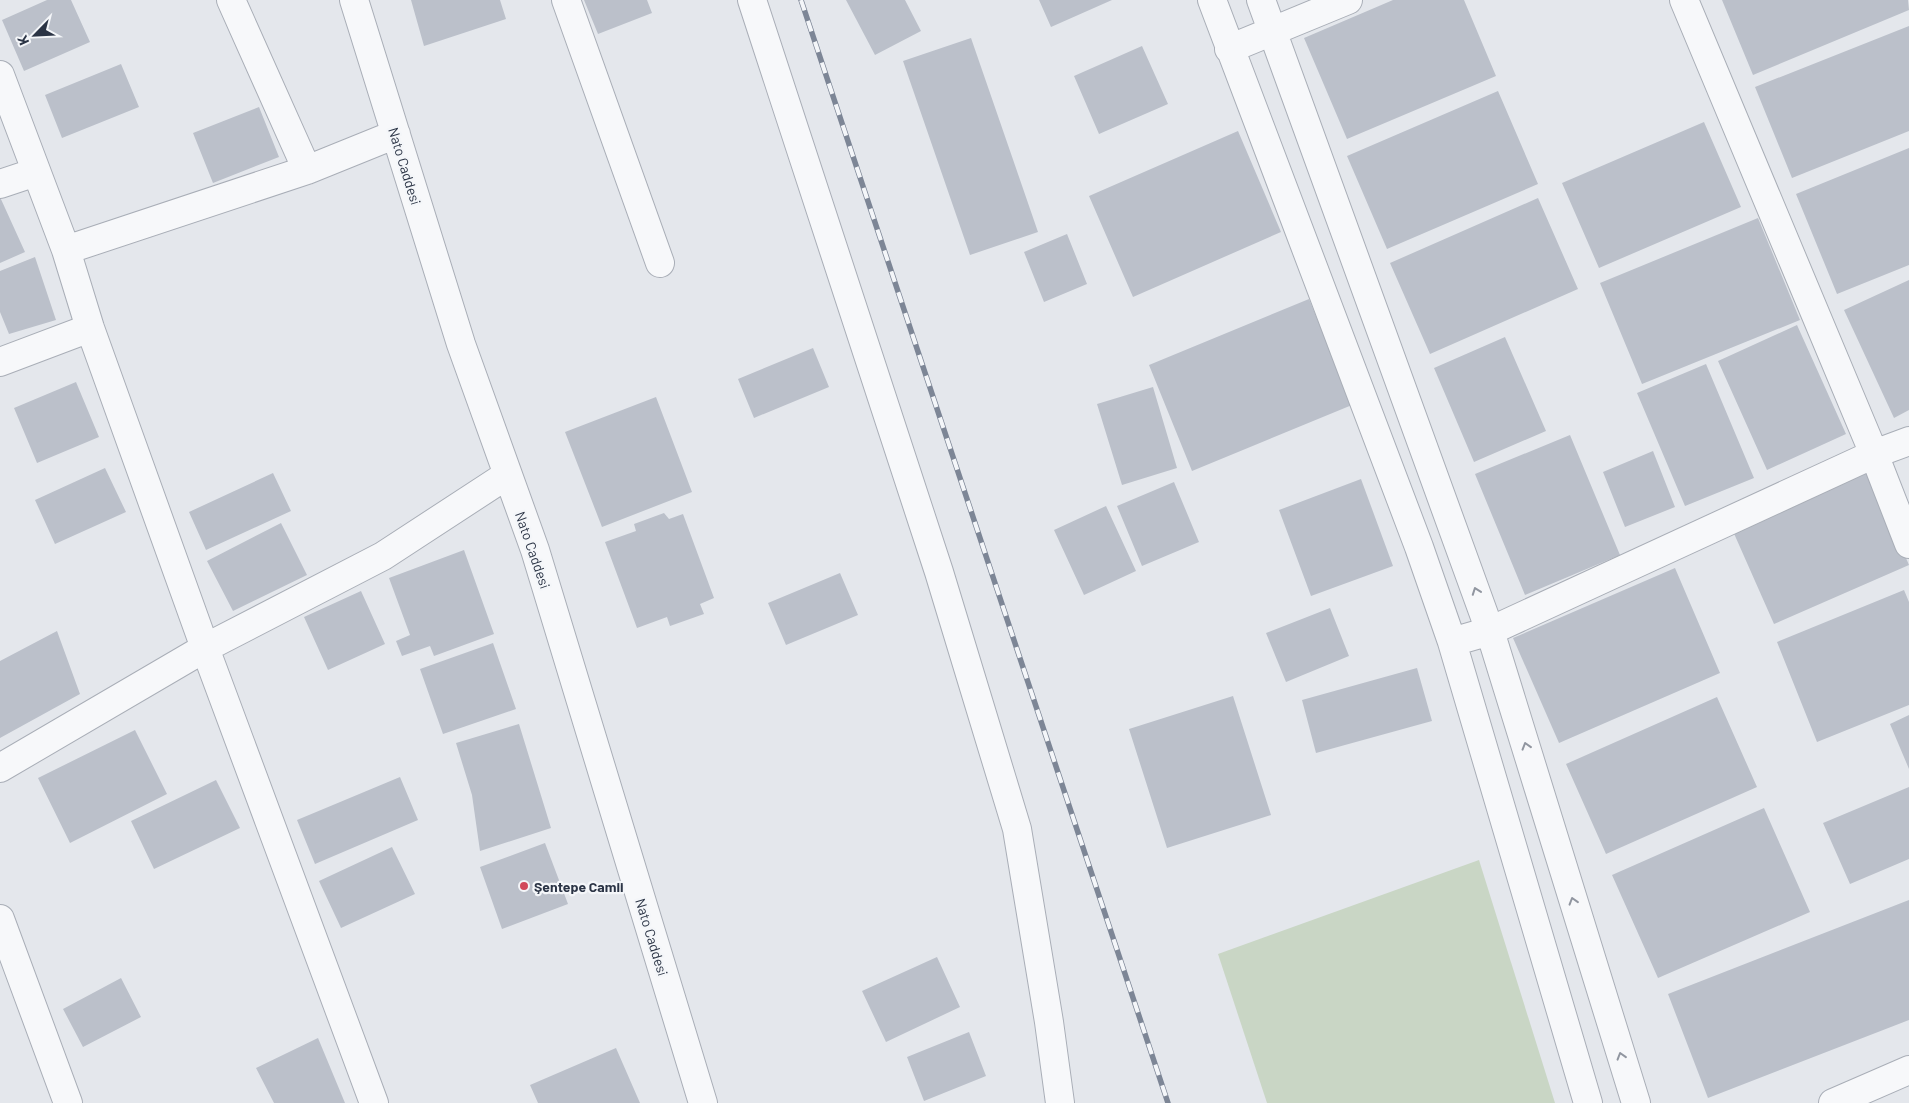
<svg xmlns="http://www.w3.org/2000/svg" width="1909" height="1103" font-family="Barlow,sans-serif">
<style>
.green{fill:#c9d6c5}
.building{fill:#bbc0ca}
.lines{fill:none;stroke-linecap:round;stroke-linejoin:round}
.minor-casing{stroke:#a9aeb7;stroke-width:30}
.minor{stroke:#f7f8fa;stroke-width:28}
.rail-casing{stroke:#7d8696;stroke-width:5.5}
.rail{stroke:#f4f6f9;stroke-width:4;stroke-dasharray:11;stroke-linecap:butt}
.oneway{stroke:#9196a0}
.poi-dot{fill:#d1495b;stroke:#f4f6f9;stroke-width:2}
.labels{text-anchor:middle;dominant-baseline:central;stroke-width:4.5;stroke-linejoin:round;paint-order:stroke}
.street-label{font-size:14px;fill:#2b3445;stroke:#f4f6f9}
.poi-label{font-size:14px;font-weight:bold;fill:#2b3445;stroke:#f4f6f9;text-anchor:start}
</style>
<rect width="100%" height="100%" fill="#e4e7ec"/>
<path class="green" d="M1479 860 1555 1103H1267L1218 954Z"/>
<path class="building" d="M47 0H71L90 42 24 71 2 20Z
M411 0H500L506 19 424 46Z
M584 0H647L652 13 598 34Z
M846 0H905L921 31 875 55Z
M1039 0H1112L1051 27Z
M1393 0H1464L1496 76 1347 139 1304 38Z
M1722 0H1908L1909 10 1753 75Z
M1909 26V131L1792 178 1755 87Z
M971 38 1038 232 970 255 903 61Z
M1142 46 1168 104 1099 134 1074 76Z
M121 64 139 107 62 138 45 95Z
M1498 91 1538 184 1387 249 1347 156Z
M259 107 279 157 213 183 193 133Z
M1704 122 1741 207 1599 268 1562 183Z
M1238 131 1281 232 1133 297 1089 196Z
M1909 148V265L1837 294 1796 194Z
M0 197 25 252 0 263Z
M1538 198 1578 289 1430 354 1390 263Z
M1758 218 1800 320 1642 384 1600 283Z
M1067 234 1087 284 1044 302 1024 252Z
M35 257 56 320 9 334 0 312V271Z
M1909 280V410L1894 418 1844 310Z
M1309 299 1352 405 1192 471 1149 365Z
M1797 325 1846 434 1767 470 1718 361Z
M1505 337 1546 431 1474 462 1434 368Z
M813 348 829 387 754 418 738 379Z
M1706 364 1754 478 1685 506 1637 393Z
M76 382 99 437 37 463 14 408Z
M1153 387 1177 468 1122 485 1097 404Z
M656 397 692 492 602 527 565 432Z
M1570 435 1620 555 1525 595 1475 474Z
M1653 451 1675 507 1625 527 1603 472Z
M105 468 126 512 55 544 35 500Z
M1868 470 1909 565 1774 624 1732 529Z
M273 473 291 511 206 550 189 512Z
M1361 479 1393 566 1311 596 1279 510Z
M1174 482 1199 542 1142 566 1117 506Z
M1106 506 1136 571 1084 595 1054 530Z
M664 513 669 519 683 514 714 598 700 604 704 614 670 626 667 617 637 628 605 542 636 531 634 524Z
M281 523 307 575 233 611 207 561Z
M464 550 494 634 434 656 430 646 402 656 396 641 410 635 389 578Z
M1675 568 1720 673 1559 743 1513 638Z
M840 573 858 615 786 645 768 603Z
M1904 590 1909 602V705L1817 742 1777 642Z
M361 591 385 644 328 670 304 617Z
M1330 608 1349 656 1286 682 1266 633Z
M57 631 80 694 0 738V661Z
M493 643 516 709 443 734 420 669Z
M1417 668 1432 721 1316 753 1302 700Z
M1233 696 1271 815 1167 848 1129 729Z
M1717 697 1757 787 1606 854 1566 764Z
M1909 715V769L1890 724Z
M519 724 551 828 480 851 472 795 456 743Z
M135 730 167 794 70 843 38 778Z
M400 777 418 820 315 864 297 820Z
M216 780 240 828 154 869 131 821Z
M1909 787V859L1850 884 1823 823Z
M1764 808 1810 912 1658 978 1612 875Z
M545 843 568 904 502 929 480 867Z
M392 847 415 894 341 928 319 881Z
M1909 900V1020L1708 1098 1668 994Z
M937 957 960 1007 886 1042 862 991Z
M121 978 141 1017 83 1047 63 1009Z
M969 1032 986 1076 924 1101 907 1057Z
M318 1038 345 1103H274L256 1068Z
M616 1048 640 1103H538L530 1085Z"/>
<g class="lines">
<g class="minor-casing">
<path id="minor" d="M231 0 307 170
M354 0 461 344 535 550 703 1103
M566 0 660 263
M752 0 939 572 1017 829 1049 1022 1060 1103
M1212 0 1419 547 1452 642 1588 1103
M1261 0 1490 631 1636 1103
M1684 0 1874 454 1909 544
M1229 49 1348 0
M0 75 66 250 90 328 205 648 374 1103
M0 184 36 172
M66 250 307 170 396 134
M0 362 90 328
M1452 642 1490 631 1874 454 1909 441
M0 768 205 648 383 556 507 475
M0 919 68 1103
M1833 1103 1909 1070"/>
</g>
<use href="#minor" class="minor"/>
<g class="rail-casing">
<path id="rail" d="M801 0 1168 1103"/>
</g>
<use href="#rail" class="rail"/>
</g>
<defs><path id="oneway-chevron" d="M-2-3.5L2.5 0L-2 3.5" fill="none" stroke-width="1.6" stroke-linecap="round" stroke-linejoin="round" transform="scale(1.25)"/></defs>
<g class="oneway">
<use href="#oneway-chevron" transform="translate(1476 591) rotate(-110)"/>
<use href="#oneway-chevron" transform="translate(1526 746) rotate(-107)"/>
<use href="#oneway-chevron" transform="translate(1573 901) rotate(-107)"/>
<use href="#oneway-chevron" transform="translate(1621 1056) rotate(-107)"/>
</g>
<circle class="poi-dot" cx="524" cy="886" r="5"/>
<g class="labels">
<g class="street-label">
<text transform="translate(405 166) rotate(73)">Nato Caddesi</text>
<text transform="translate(533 550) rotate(71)">Nato Caddesi</text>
<text transform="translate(652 937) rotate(73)">Nato Caddesi</text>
</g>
<g class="poi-label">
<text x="534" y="886">Şentepe Camii</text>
</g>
</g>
<g transform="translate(35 35) rotate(246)" stroke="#f4f6f9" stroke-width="4" paint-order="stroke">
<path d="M0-4L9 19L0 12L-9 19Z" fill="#2b3445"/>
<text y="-8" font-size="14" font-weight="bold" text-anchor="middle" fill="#2b3445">K</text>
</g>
</svg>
